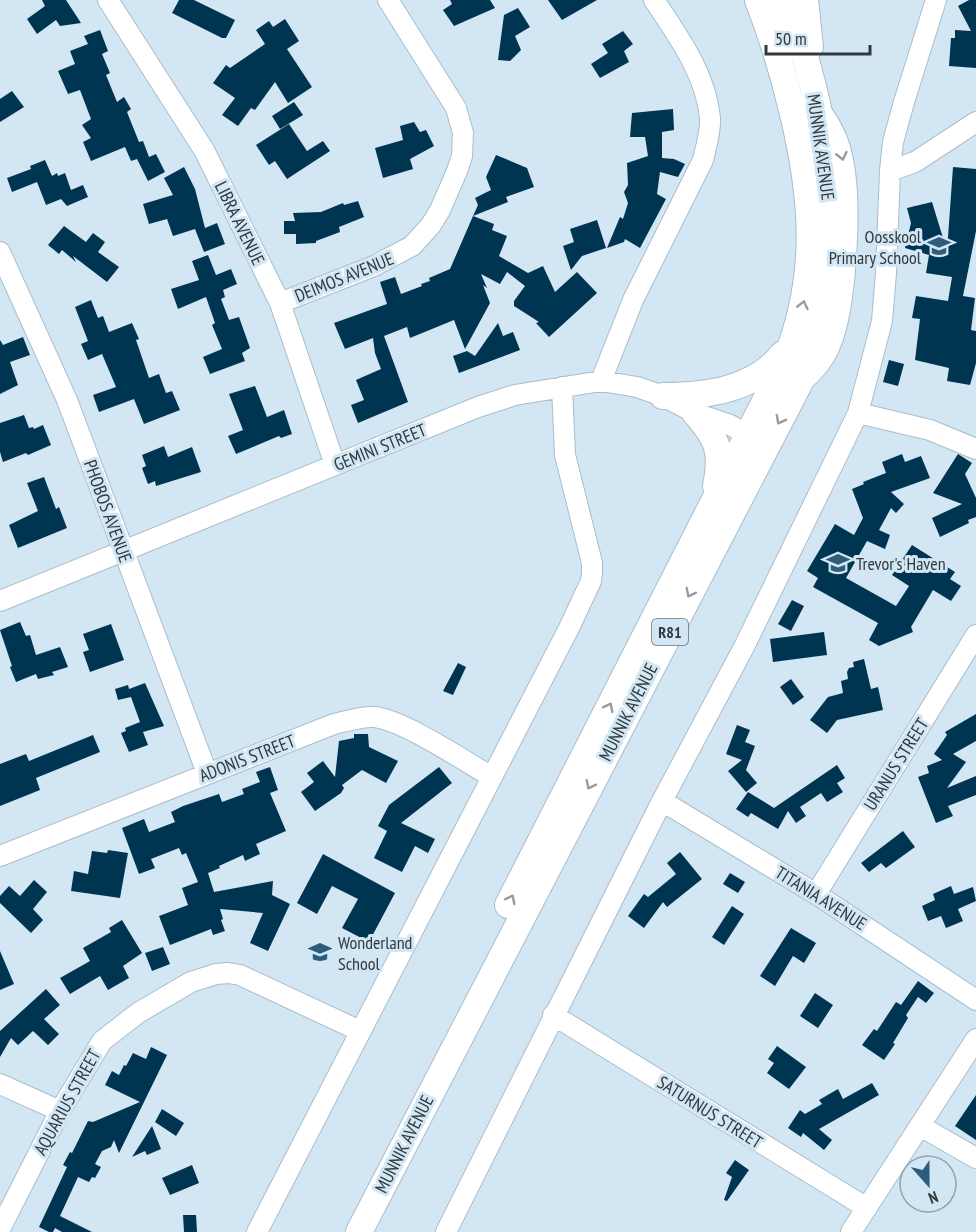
<svg xmlns="http://www.w3.org/2000/svg" width="976" height="1232" font-family="'PT Sans Narrow',sans-serif">
<style>
.building{fill:#003552}
.lines{fill:none;stroke-linecap:round;stroke-linejoin:round}
.minor-casing{stroke:#aabdcb;stroke-width:22}
.major-casing{stroke:#aabdcb;stroke-width:28}
.minor{stroke:#fff;stroke-width:20}
.major{stroke:#fff;stroke-width:26}
.oneway{stroke:#989c9f}
.labels{text-anchor:middle;dominant-baseline:central;stroke-width:6;stroke-linejoin:round;paint-order:stroke}
.shield{fill:#d2e6f4;stroke:#616d75;stroke-width:1.5}
.shield-label{font-size:16px;font-weight:bold;fill:#31393f}
.street-label{font-size:18px;fill:#31393f;stroke:#d2e6f4}
.poi-label{font-size:18px;fill:#31393f;stroke:#d2e6f4;text-anchor:start}
</style>
<rect width="100%" height="100%" fill="#d2e6f4"/>
<path class="building" d="M42 0H66L81 23 60 26 56 20 37 34 27 19 45 6Z
M179 0H194L235 20 226 38H222L172 13Z
M450 0H490L495 8 454 26 443 10 452 4Z
M548 0H597L562 20Z
M969 0H976V68L949 66 951 38H955V30L971 31 958 6Z
M518 8 530 27 515 36 521 50 510 61 498 60 504 15Z
M285 19 299 41 287 49 312 87 288 103 275 82 255 110 251 108 238 126 222 115 235 98 213 83 226 65 230 68 265 44 256 30 269 21 273 27Z
M100 30 108 51 102 54 110 73 106 75 117 102 124 97 131 109 127 112 139 142 143 141 149 157 156 154 165 172 148 181 137 159 131 161 125 147 91 161 83 142 91 138 82 125 91 119 80 90 68 94 58 71 75 64 70 51 88 44 84 36Z
M623 31 633 44 624 51 629 62 600 78 591 64 608 53 602 44Z
M12 91 24 107 0 122V99Z
M294 102 303 115 280 129 272 116Z
M673 109 674 130 662 132V158L674 159 685 164 678 177 660 172 657 194 666 199 640 248 625 239 624 242 607 248 620 217 623 219 628 203 624 192 628 185 627 163 648 156 645 137H630L632 113Z
M414 122 420 132 426 130 434 146 410 159 413 169 383 178 375 148 403 140 400 126Z
M289 124 307 151 323 141 330 151 287 179 275 161 269 165 256 145Z
M496 155 527 168 534 187 506 197 508 202 473 216 478 205 475 198 491 190 486 177Z
M45 160 52 176 57 173 58 176 65 173 71 190 83 185 88 197 67 206 61 199 46 205 37 182 12 192 7 178 31 169 30 166Z
M184 167 195 189 205 228 217 223 225 244 204 252 195 229 173 236 167 219 149 224 143 204 173 195 164 178Z
M953 167 976 169V231L963 296 975 298 971 330 976 331V363L970 385 947 381 949 368 915 360 920 319 912 318 916 296 948 301 952 277 926 273 929 255 905 248 911 223 907 208 932 202 947 251Z
M358 201 364 217 339 227 340 232 316 241V243L296 244V234H284V221H295L293 213 321 212 343 203 344 205Z
M473 216 494 224 492 230 507 236 499 256 528 273 543 266 555 292 577 272 597 293 549 337 536 323 539 322 514 306V301L525 286 507 272 500 284 481 274 487 288 483 285 490 303 465 349 454 320 410 338 407 327 384 336 408 402 358 423 351 405 364 400 356 380 381 369 375 353 373 338 345 349 334 323 387 304 380 282 395 277 401 294 422 286 421 284 430 281 429 278 450 269Z
M597 220 606 248 582 256 571 270 563 246 574 242 570 229Z
M64 226 86 242 93 233 105 242 98 252 119 267 107 282 73 256 76 262 62 250 59 254 48 245Z
M208 255 216 275 231 269 237 284 223 290 225 297 221 299 229 320 239 317 250 348 242 353 245 361 210 374 203 357 222 349 212 325 215 323 206 297 178 309 171 289 199 280 192 261Z
M91 300 98 318 103 316 109 332 132 323 139 339 136 340 149 378 159 374 166 393 172 391 180 410 144 424 134 399 99 412 93 395 116 387 102 354 88 360 81 344 88 341 75 307Z
M498 323 503 336 513 332 520 350 459 373 453 356 467 351 475 356Z
M23 337 30 355 10 362 18 385 0 394V340L3 345Z
M889 360 904 364 898 386 883 382Z
M255 386 267 417 284 410 292 434 281 438 279 436 236 454 228 436 243 430 229 394Z
M24 415 29 428 33 427 34 429 43 425 51 445 28 455 26 453 3 462 0 452V423Z
M164 446 168 457 192 447 201 472 156 486 155 481 148 484 142 468 146 466 142 455Z
M902 454 905 462 921 456 930 478 891 492 904 504 896 513 891 508 879 530 890 535 885 549 867 541 846 578 896 606 909 586 892 575 912 545 955 572 950 579 961 586 951 601 933 590 911 627 913 632 879 646 869 640 878 623 813 587 818 578 807 571 835 524 854 535 863 518 852 489 864 484 863 482 886 473 882 462Z
M958 454 972 463 965 474 976 498V517L968 520 969 523 940 537 932 518 962 504 933 493Z
M44 477 56 509 59 507 67 528 18 548 9 525 38 511 27 483Z
M792 600 804 606 791 631 778 624Z
M20 622 26 636 30 635 36 655 60 647 68 667 52 672 54 675 38 679 36 674 16 682 10 667 12 666 0 630Z
M111 624 124 660 90 672 83 652 89 650 83 634Z
M824 632 827 655 773 662 770 639Z
M864 659 871 689 878 687 883 710 837 720 827 733 810 720 828 697 843 693 841 681 848 679 847 672 849 668 854 667 853 662Z
M458 663 466 667 453 695 443 691Z
M791 679 804 697 793 705 780 687Z
M145 683 164 726 143 732 148 745 129 752 121 733 126 731 125 728 140 722 131 697 118 700 115 689 128 685 129 689Z
M976 714V741L953 754 966 762 947 788 976 776V795L948 806 953 816 936 823 918 777 929 773 927 766 942 760 934 754 947 735 945 732Z
M737 725 750 730 745 742 755 746 746 770 757 783 746 792 728 771 742 760 726 754Z
M354 734H368L369 747 398 761 386 783 362 770 342 785 344 788 341 793 315 811 301 792 314 782 307 773 323 761 335 777 339 741 354 738Z
M93 735 100 752 36 778 40 790 0 806V764L26 754 29 761Z
M837 765 845 778 837 783 843 792 827 802 821 793 800 807 806 816 796 823 788 811 778 829 751 813 748 817 736 809 748 792 774 808Z
M270 767 278 790 270 793 286 831 256 844 260 854 245 861 243 855 219 866 220 868 208 873 214 892 273 881 272 895 290 904 268 951 250 943 263 913 220 909 223 919 221 920 225 931 213 935 211 929 170 945 159 916 188 905 182 888 198 882 186 853 182 855 179 848 151 859 155 868 139 874 122 828 144 819 149 832 175 822 171 812 183 806 219 794 222 802 244 794 242 789 260 782 256 772Z
M439 767 452 783 401 823 435 839 428 853 415 846 402 872 374 858 387 831 378 826 389 805Z
M903 831 915 847 886 868 881 863 869 872 861 863Z
M108 850 128 853 120 898 71 891 74 871 88 874 92 851 107 853Z
M680 852 702 879 667 907 663 902 644 928 628 916 644 894 648 897 676 874 667 863Z
M323 854 395 893 369 942 342 928 358 899 332 886 317 914 297 903Z
M730 873 745 882 738 893 723 884Z
M34 880 47 892 33 909 43 920 31 933 0 903V896L9 886 20 896Z
M951 886 954 894 973 887 976 901 958 909 963 921 946 928 941 916 928 921 922 906 935 900 933 894Z
M732 906 744 914 724 945 712 937Z
M122 920 142 953 123 966 129 978 108 990 100 976 70 994 60 978 90 961 83 948 111 932 109 928Z
M791 928 816 943 804 963 793 956 775 986 760 976Z
M163 947 170 964 152 971 145 953Z
M0 951 14 984 0 990Z
M918 981 934 993 926 1003 918 997 906 1015 908 1018 893 1043 895 1044 884 1060 862 1045 874 1029 877 1031 896 1002 901 1005Z
M46 989 60 1005 44 1019 59 1034 48 1045 33 1031 18 1045 11 1038 0 1057V1031Z
M815 993 833 1005 818 1028 800 1016Z
M777 1046 806 1067 789 1089 767 1073 774 1063 768 1059Z
M151 1047 167 1055 119 1153 114 1140 111 1147 102 1151 95 1164 101 1167 95 1178 92 1177 89 1182 78 1177 60 1216 92 1232H62L55 1228 53 1232H49L39 1227 67 1167 63 1165 70 1152 72 1153 88 1121 93 1122 140 1102 105 1085 112 1071 119 1075 124 1065 126 1066 133 1053 146 1059Z
M872 1083 879 1095 819 1129 832 1140 824 1150 803 1133 801 1137 788 1128 800 1110 805 1114 822 1104 819 1100 838 1089 843 1099Z
M976 1095V1140L955 1126Z
M162 1109 184 1123 176 1136 155 1122Z
M152 1126 161 1149 147 1155 145 1151 132 1157Z
M735 1160 749 1170 727 1201 724 1200 732 1177 726 1173Z
M192 1165 199 1183 170 1195 162 1178Z
M183 1215H196L197 1232H184Z"/>
<g class="lines">
<g class="minor-casing">
<path id="minor" d="M108 0 204 150 280 303 335 465
M890 171 915 162 976 122
M0 252 67 400 207 773
M280 303 374 266 412 246 431 225 440 210 457 171 462 156 463 133 456 108 388 0
M601 381 633 300 703 160C706 146 711 132 710 118 706 74 678 36 654 0
M803 381C814 372 823 361 829 348 847 309 852 203 843 160 840 143 833 128 823 114
M858 413 930 430 976 449
M0 601 478 407 515 395 601 381 637 387 663 396 695 413 730 425 759 441
M662 801 816 894 976 1000
M0 856 334 724C347 721 362 716 375 717 405 721 464 761 492 777
M816 894 976 635
M553 1015 867 1208
M0 1084 60 1111
M920 1126 976 1158
M0 1229 60 1111 102 1041 138 1013 191 982 216 974 228 973 240 975 360 1031
M257 1232 569 628 591 581 592 573V563L565 455 562 387
M446 1232 662 801 744 647 858 413 882 321 886 273 890 171 893 142 904 102 936 0
M851 1232 976 1039"/>
</g>
<g class="major-casing">
<path id="major" d="M805 0 810 47
M663 396C707 396 754 390 783 354
M695 413C718 439 723 452 716 486
M508 905 783 366C820 280 814 199 792 110 783 72 772 36 758 0
M359 1232 799 384C844 286 836 165 807 64 801 42 790 21 781 0"/>
</g>
<use href="#minor" class="minor"/>
<use href="#major" class="major"/>
</g>
<defs><path id="oneway-chevron" d="M-2-3.5L2.5 0L-2 3.5" fill="none" stroke-width="1.6" stroke-linecap="round" stroke-linejoin="round" transform="scale(1.5)"/></defs>
<g class="oneway">
<use href="#oneway-chevron" transform="translate(842 156) rotate(77)"/>
<use href="#oneway-chevron" transform="translate(803 305) rotate(-77)"/>
<use href="#oneway-chevron" transform="translate(780 420) rotate(118)"/>
<use href="#oneway-chevron" transform="translate(690 593) rotate(117)"/>
<use href="#oneway-chevron" transform="translate(609 707) rotate(-63)"/>
<use href="#oneway-chevron" transform="translate(590 785) rotate(117)"/>
<use href="#oneway-chevron" transform="translate(511 899) rotate(-63)"/>
</g>
<defs>
<g id="school-bare" transform="scale(1.8)"><path d="M0-5L7-2L0 1L-7-2ZM-4 1L0 2.5L4 1V4Q0 6-4 4Z" fill="#2e5d7c" stroke="#d2e6f4" stroke-width="2.5" paint-order="stroke"/></g>
</defs>
<g fill-rule="evenodd">
<use href="#school-bare" x="939" y="246"/>
<use href="#school-bare" x="838" y="563"/>
<use href="#school-bare" x="320" y="952"/>
</g>
<g class="labels">
<rect class="shield" x="652" y="619" width="36" height="26" rx="4.5"/>
<g class="shield-label">
<text x="670" y="632">R81</text>
</g>
<g class="street-label">
<text transform="translate(821 147) rotate(82)">MUNNIK AVENUE</text>
<text transform="translate(240 223) rotate(64)">LIBRA AVENUE</text>
<text transform="translate(344 277) rotate(-22)">DEIMOS AVENUE</text>
<text transform="translate(380 447) rotate(-22)">GEMINI STREET</text>
<text transform="translate(108 511) rotate(70)">PHOBOS AVENUE</text>
<text transform="translate(628 712) rotate(-63)">MUNNIK AVENUE</text>
<text transform="translate(247 758) rotate(-21)">ADONIS STREET</text>
<text transform="translate(896 764) rotate(-58)">URANUS STREET</text>
<text transform="translate(821 898) rotate(32)">TITANIA AVENUE</text>
<text transform="translate(67 1102) rotate(-61)">AQUARIUS STREET</text>
<text transform="translate(710 1112) rotate(32)">SATURNUS STREET</text>
<text transform="translate(404 1144) rotate(-63)">MUNNIK AVENUE</text>
</g>
<g class="poi-label">
<text x="921" y="236" text-anchor="end">Oosskool<tspan x="921" dy="21">Primary School</tspan></text>
<text x="856" y="563">Trevor's Haven</text>
<text x="338" y="942">Wonderland<tspan x="338" dy="21">School</tspan></text>
</g>
</g>
<g transform="translate(928 1184) rotate(159)"><circle r="28" fill="#d2e6f4" stroke="#92a1ac" stroke-width="1.5"/>
<path d="M0-4.5L10 22L0 15L-10 22Z" fill="#2e5d7c"/>
<text y="-9" font-size="16" font-weight="bold" text-anchor="middle" fill="#31393f">N</text>
</g>
<path d="M766 45v9h104v-9" fill="none" stroke="#31393f" stroke-width="3"/>
<text x="775" y="45" font-size="18" fill="#31393f" stroke="#d2e6f4" stroke-width="4.5" paint-order="stroke">50 m</text>
</svg>
